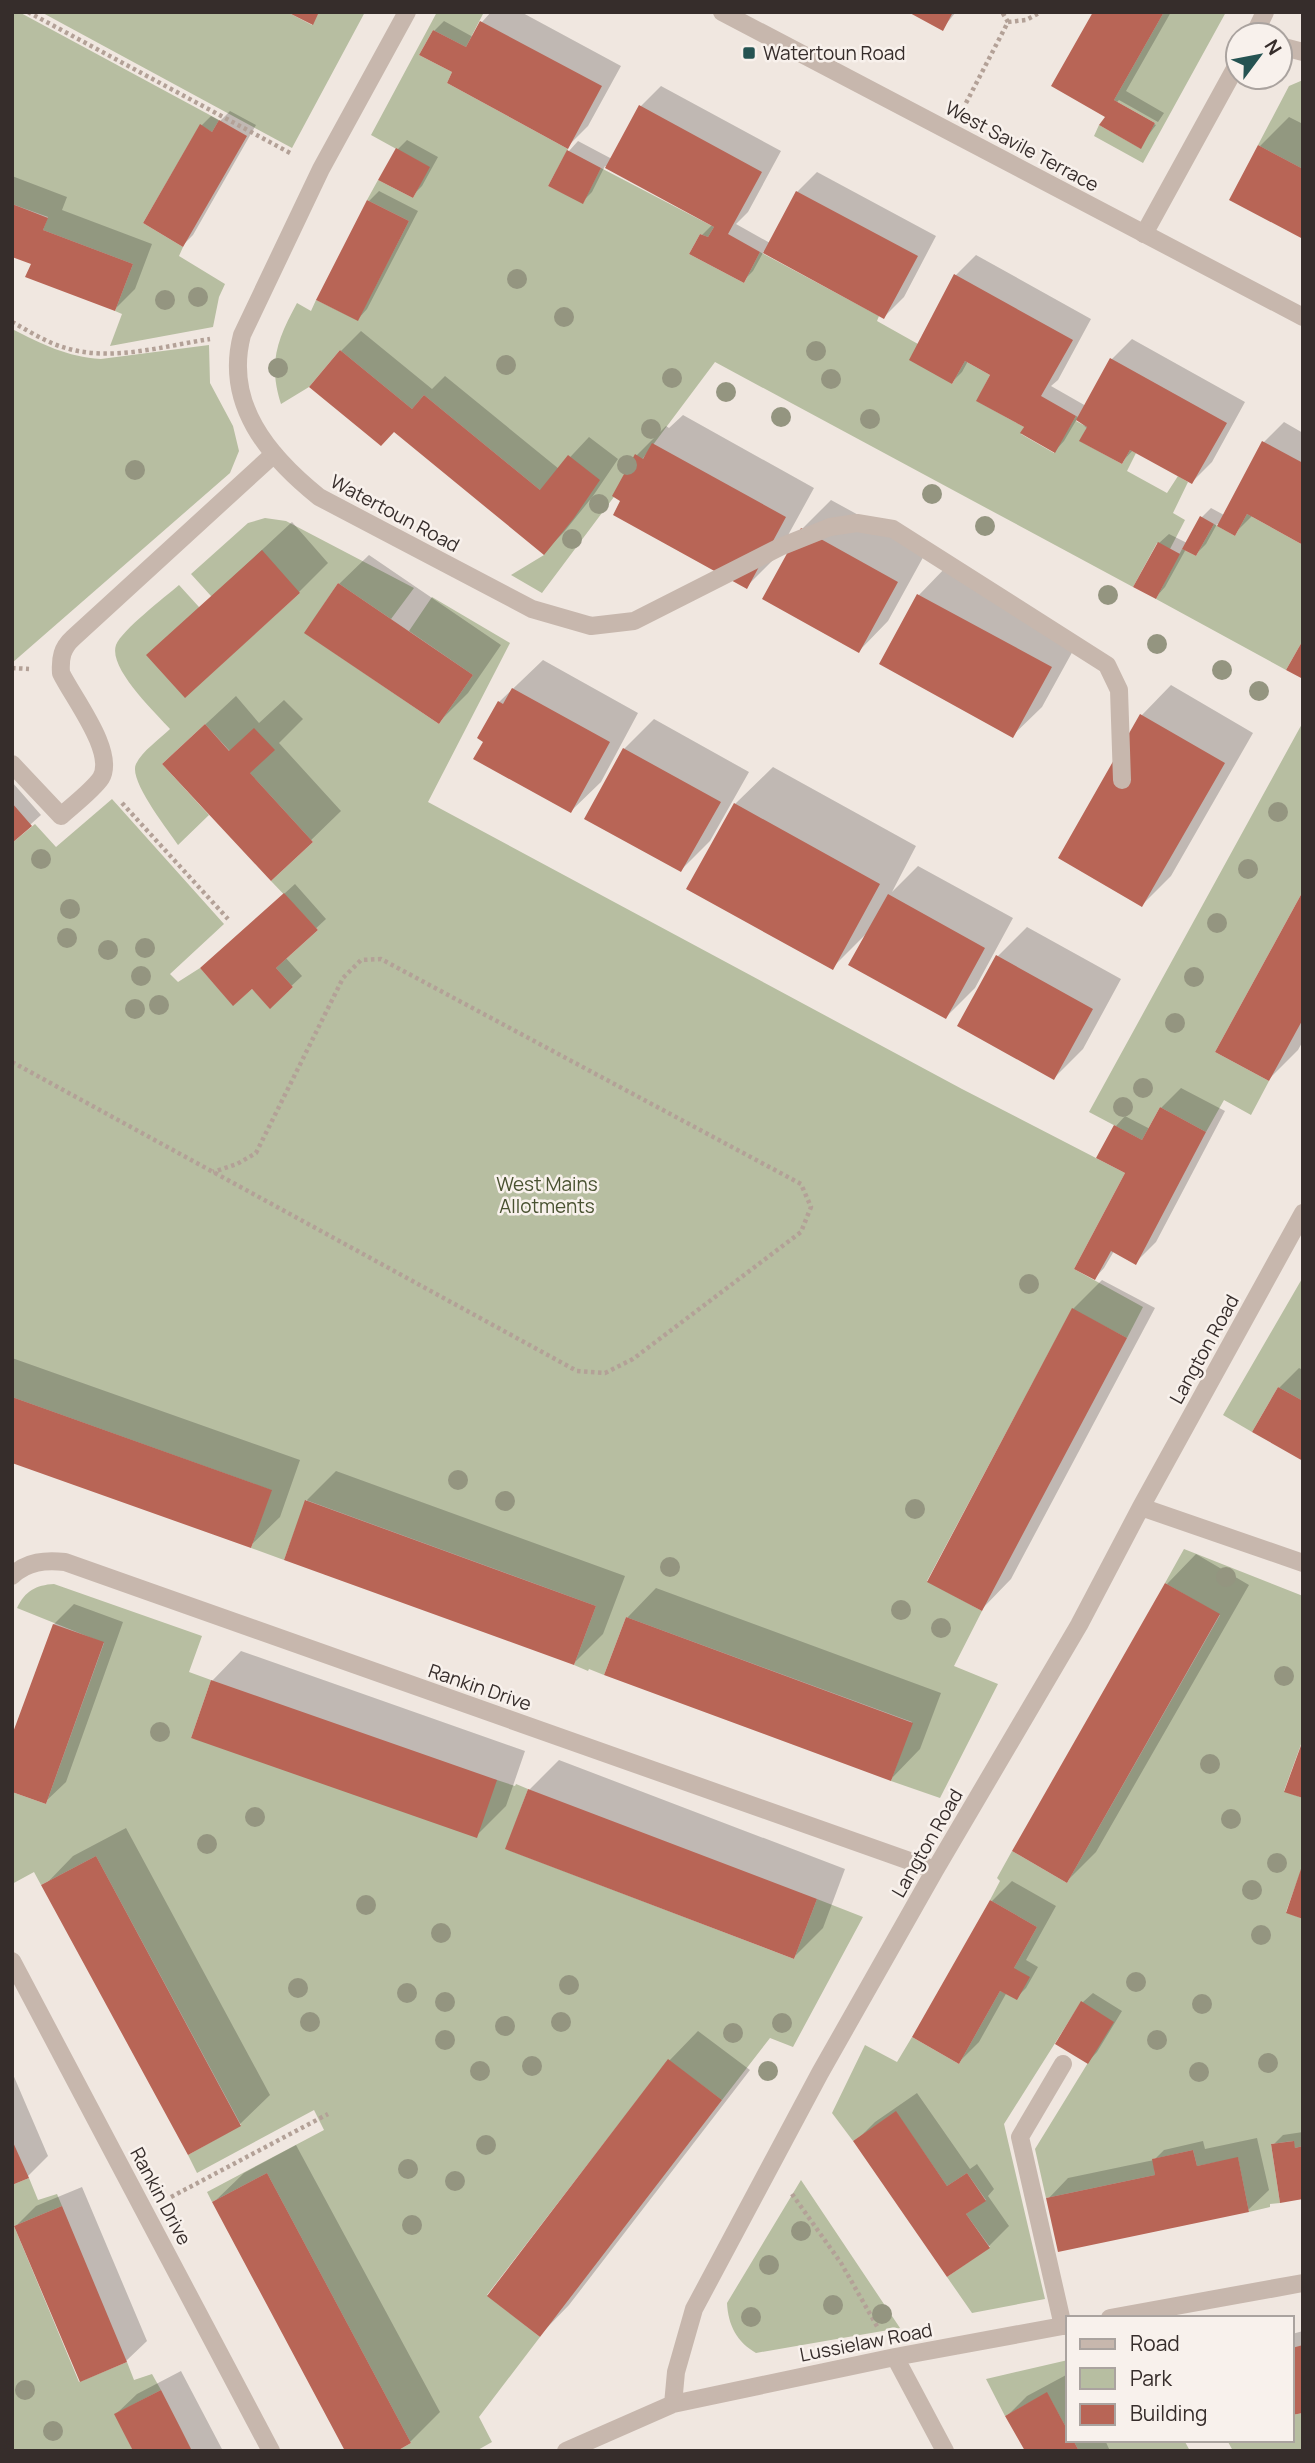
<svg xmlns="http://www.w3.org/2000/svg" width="1315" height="2463" font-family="Manrope,sans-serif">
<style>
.green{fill:#b7bea1}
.shadow{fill:#0003}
.building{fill:#b86556}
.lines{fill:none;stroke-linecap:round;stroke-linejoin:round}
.path{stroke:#b3a197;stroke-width:4.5;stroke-dasharray:3.5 3.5;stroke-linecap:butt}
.service{stroke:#c7b7ad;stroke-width:18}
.minor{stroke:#c7b7ad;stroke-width:18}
.tertiary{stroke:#c7b7ad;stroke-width:18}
.tree{fill:#949580}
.poi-dot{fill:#255352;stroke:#f8f1ec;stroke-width:2.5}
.labels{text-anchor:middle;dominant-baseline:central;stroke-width:5;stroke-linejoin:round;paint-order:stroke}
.poi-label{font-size:19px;fill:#362d2b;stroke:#f8f1ec;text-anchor:start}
.street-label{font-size:19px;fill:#362d2b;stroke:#f8f1ec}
.park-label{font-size:19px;fill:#495231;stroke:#f8f1ec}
</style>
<rect width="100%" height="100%" fill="#f0e7e0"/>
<path class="green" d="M12 12H19L219 120 212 132 200 125 143 223 183 247 179 256 225 284 219 297 213 327 110 346 122 314 115 311 133 264 43 230 48 217 12 204Z
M41 12H287L312 25 319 12H365L292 148Z
M437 12H484L466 47 433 30 419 55 452 72 447 83 568 149 548 186 583 203 601 168 714 227 708 237 700 234 689 254 744 283 760 252 879 316 877 321 918 344 952 384 965 361 990 375 977 401 1024 427 1021 434 1054 453 1076 416 1078 417 1076 421 1087 427 1080 441 1122 464 1130 450 1136 453 1127 471 1167 493 1178 476 1188 482 1173 513 1185 520 1170 549 1157 543 1133 587 715 362 542 593 511 575 544 555 540 490 424 395 412 409 340 350 309 387 281 404C268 363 277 340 297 303L311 311 316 300 358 320 409 221 367 200 378 180 413 198 429 167 371 135Z
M1164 12H1226L1143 163 1094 136 1099 125 1140 148 1155 123 1114 100Z
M1303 80V169L1258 145 1289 86Z
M12 329C42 344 67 357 101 359L209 345 210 383 233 426 239 451 230 473 12 663Z
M1247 514 1303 545V640L1286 670 1156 599 1182 549 1196 556 1214 524 1235 536Z
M265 518 286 521 414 588 391 619 338 583 305 633 439 724 473 675 409 631 432 597 510 643 428 802 962 1089 1125 1173 1074 1269 1143 1307 1127 1338 1072 1309 927 1581 982 1611 954 1666 998 1684 940 1798 891 1781 912 1722 626 1617 604 1675 589 1669 588 1671 574 1665 596 1606 306 1500 284 1560 251 1548 271 1490 12 1397V843L35 824 56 847 112 799 224 924 170 974 178 982 200 968 233 1005 252 989 270 1008 293 987 276 968 318 930 271 881 313 842 205 724 162 764 209 815 178 845C168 830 128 780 136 764 142 751 160 739 170 729 155 712 108 668 116 645 122 630 165 597 179 585L199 607 185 697 300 593 211 596 191 574 248 523Z
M1303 722V891L1215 1052 1269 1081 1251 1115 1224 1100 1206 1132 1160 1107 1142 1140 1089 1112Z
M1303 1277V1401L1278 1387 1252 1432 1223 1415Z
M1184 1549 1303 1596V1739L1284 1791 1303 1798V1865L1286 1912 1303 1919V2146L1295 2148 1293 2141 1271 2144 1280 2203 1270 2204V2207L1249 2212 1238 2158 1197 2166 1193 2150 1153 2159 1155 2175 1046 2198 1035 2149 1113 2022 1081 2002 1004 2124 1045 2299 972 2313 947 2277 990 2247 966 2214 986 2200 967 2173 947 2186 896 2112 853 2141 832 2113 865 2045 897 2062 912 2037 959 2064 1000 1991 1017 1999 1014 1968 1037 1927 990 1900 1000 1881 997 1878 1012 1851 1067 1883 1220 1615 1165 1583Z
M54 1584 202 1636 189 1672 211 1680 191 1738 497 1780 515 1786 516 1784 528 1789 506 1849 794 1959 817 1899 863 1917 793 2047 770 2038 722 2100 668 2060 487 2295 540 2337 479 2417 492 2442 476 2451H397L411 2443 267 2173 212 2202 207 2192 324 2130 314 2110 197 2173 188 2155 241 2125 96 1856 41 1885 34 1872 12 1884V1792L46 1804 104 1643 17 1608C25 1591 36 1585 54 1584Z
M29 2178 38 2200 57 2194 62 2206 14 2226 79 2382 127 2362 134 2380 152 2374 161 2390 115 2414 133 2451H12V2185Z
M801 2180 900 2328 756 2353C737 2342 728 2325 727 2303Z
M1068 2360V2431L1047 2393 1005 2416 986 2379Z
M1303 2413V2451H1233L1227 2440H1292V2415Z
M1073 2440H1184L1190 2451H1079Z"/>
<path class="shadow" d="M491 12H521L621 66 588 126 568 146 434 31 444 21 473 37 482 22Z
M912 12H956L942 29Z
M1095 12H1171L1126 91 1164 113 1158 122 1119 100 1116 103 1156 125 1140 146 1107 116Z
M661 86 781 151 748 212 736 224 770 243 797 192 817 172 936 236 904 297 884 317 764 251 753 271 743 281 702 235 713 224 605 166 592 192 583 201 569 151 578 141 612 159 641 106Z
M230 111 256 125 193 235 183 245 201 126 211 116 220 121Z
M1289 117 1303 124V237L1260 146Z
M407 140 438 157 422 186 412 196 397 150Z
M12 176 67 197 62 210 152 244 135 289 115 309 33 263 12 255Z
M379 191 418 211 367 309 358 319 319 299 369 201Z
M976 255 1091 319 1058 380 1051 386 1086 406 1112 359 1132 339 1245 402 1212 462 1192 482 1133 450 1122 462 1077 419 1064 441 1055 451 1027 426 993 375 968 361 962 372 952 382 922 336 956 275Z
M361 331 432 389 445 376 559 469 589 437 618 459 593 496 564 532 544 552 395 430 341 351Z
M683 415 814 488 776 557 747 586 623 500 636 456 666 426 669 428Z
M1284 422 1303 433V542L1253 515 1234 534 1217 524 1206 544 1196 554 1186 549 1165 587 1156 597 1159 543 1169 534 1187 543 1201 518 1211 508 1224 515 1264 442Z
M831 500 926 552 888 621 859 651 802 529Z
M292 522 328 563 299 592 149 655Z
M369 555 501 645 468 693 439 722 339 584Z
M948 565 1080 638 1042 707 1012 736 881 663 919 595Z
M543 660 638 713 601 782 571 811 486 741 499 702Z
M1171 685 1253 733 1171 876 1142 905 1060 857 1142 715Z
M236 696 259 723 284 700 303 719 279 743 341 811 271 879 194 735Z
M654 719 749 772 710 841 681 870 586 818 624 749Z
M773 767 916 846 892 892 918 866 1013 918 975 988 946 1017 867 933 832 968 735 804Z
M12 782 41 815 12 841Z
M295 884 326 919 285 957 302 976 270 1006 252 986 212 959Z
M1303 895V1041L1298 1050 1269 1079Z
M1027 927 1121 979 1083 1049 1054 1078 997 957Z
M1181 1088 1225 1111 1156 1242 1136 1262 1114 1251 1104 1268 1095 1278 1127 1172 1098 1157 1116 1126 1125 1116 1150 1129 1161 1108Z
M1102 1280 1155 1308 1011 1579 982 1609 1073 1309Z
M12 1358 300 1460 280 1517 250 1546 12 1461Z
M1299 1368 1303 1370V1459L1279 1388Z
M336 1471 625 1576 603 1634 574 1663 286 1559 307 1500Z
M1196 1554 1249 1585 1096 1852 1067 1881 1014 1851 1167 1584Z
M656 1588 941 1693 920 1749 891 1779 627 1618Z
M74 1604 123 1622 66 1782 45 1802 54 1624Z
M241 1651 525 1751 506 1806 476 1836 212 1681Z
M559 1760 845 1869 823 1928 794 1957 529 1790Z
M126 1828 270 2095 240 2124 188 2152 44 1886 73 1856Z
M1012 1881 1056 1906 1026 1960 1038 1967 1026 1988 1016 1998 1007 1992 979 2042 959 2062 914 2036 992 1901Z
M1093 1993 1122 2011 1097 2052 1088 2062 1083 2002Z
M698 2031 750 2070 569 2305 540 2335 669 2061Z
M12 2072 48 2156 28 2176 12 2183Z
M917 2093 970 2169 977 2164 994 2189 988 2196 1009 2226 989 2246 947 2275 855 2142 875 2122Z
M1303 2132V2197L1273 2145 1283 2135Z
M1257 2138 1269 2190 1248 2210 1048 2199 1068 2178 1154 2160 1164 2150 1203 2141 1205 2149Z
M296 2145 440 2412 410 2442 393 2451 214 2202 244 2173Z
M82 2187 147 2341 126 2361 16 2226 36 2206Z
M1303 2331V2411L1292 2414V2334Z
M181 2371 223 2451H136L116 2414 137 2394Z
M1068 2374V2440H1105L1110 2451H1027L1007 2416 1027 2396Z"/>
<path class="building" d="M287 12H319L313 25Z
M908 12H953L943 31Z
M1093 12H1164L1114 100 1155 123 1141 149 1099 125 1105 117 1051 86Z
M480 21 602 86 568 149 447 83 452 72 419 55 433 30 466 47Z
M639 105 762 172 728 234 760 252 744 283 689 254 700 234 708 237 714 227 605 168Z
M219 120 247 136 183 247 143 223 200 124 212 132Z
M1258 145 1303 169V239L1229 200Z
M396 148 430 167 413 198 378 180Z
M567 150 601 168 583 204 548 186Z
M796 191 918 256 884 319 763 253Z
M367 200 409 221 358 321 316 300Z
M12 204 48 218 43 230 133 264 115 311 25 277 31 264 12 257Z
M954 274 1073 340 1041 396 1076 416 1055 453 1020 433 1024 427 976 401 990 375 965 361 952 384 909 360Z
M340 350 412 409 424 395 540 490 568 455 600 480 574 518 544 555 394 432 381 446 309 387Z
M1110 358 1227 423 1192 484 1130 450 1122 464 1079 441 1087 427 1076 420Z
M1262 441 1303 463V545L1247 514 1235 536 1217 526Z
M652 443 786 517 747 589 613 515 620 501 612 496 635 454 643 459Z
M1200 516 1214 524 1196 556 1182 549Z
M801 528 898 582 859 653 762 599Z
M1158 542 1180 554 1156 599 1133 587Z
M262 550 300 593 185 698 146 655Z
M338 583 473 675 439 724 304 633Z
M917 594 1052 667 1013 738 879 664Z
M1303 640V679L1286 670Z
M512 688 610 742 571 813 473 759 483 742 477 738 498 701 503 704Z
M1140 714 1225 763 1142 907 1058 858Z
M205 724 229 751 254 728 275 750 250 773 313 842 271 881 162 764Z
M623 748 721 802 681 872 584 819Z
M12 803 32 826 12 843Z
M734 803 880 884 833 970 686 889Z
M1303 891V1019L1269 1081 1215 1052Z
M284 893 318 930 276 968 293 987 270 1009 252 989 233 1006 200 968Z
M888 894 985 948 946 1019 848 965Z
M996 955 1093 1009 1054 1080 957 1026Z
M1160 1107 1206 1132 1136 1265 1111 1251 1095 1280 1074 1269 1125 1173 1096 1158 1114 1125 1142 1140Z
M1072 1308 1127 1338 982 1611 927 1582Z
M1278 1387 1303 1401V1461L1252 1432Z
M12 1397 272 1490 251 1548 12 1463Z
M305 1500 596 1606 574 1665 284 1560Z
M1165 1583 1220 1614 1067 1883 1012 1851Z
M626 1617 913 1723 891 1781 604 1675Z
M53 1624 104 1642 46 1804 12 1792V1735Z
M211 1680 497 1780 477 1838 191 1738Z
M1303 1740V1798L1284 1792Z
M528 1789 817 1899 794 1959 505 1849Z
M96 1856 241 2126 188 2155 41 1885Z
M1302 1866H1303V1919L1286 1913Z
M990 1900 1037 1927 1014 1968 1030 1977 1017 2000 1000 1991 959 2064 912 2037Z
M1081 2001 1114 2022 1088 2064 1055 2044Z
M668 2059 722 2100 540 2337 487 2296Z
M896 2111 947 2186 967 2173 986 2201 966 2214 990 2248 947 2277 853 2141Z
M12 2140 29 2178 12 2185Z
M1294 2141 1295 2148 1303 2146V2199L1280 2203 1271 2144Z
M1193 2150 1197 2166 1238 2157 1249 2212 1058 2252 1046 2198 1155 2175 1152 2159Z
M267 2173 411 2443 397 2451H345L212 2202Z
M62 2206 127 2362 80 2382 14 2226Z
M1303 2345V2413L1292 2415V2348Z
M161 2390 181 2429 192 2451H133L114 2414Z
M1047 2392 1068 2431V2440H1073L1079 2451H1025L1005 2416Z"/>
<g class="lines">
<path class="path" d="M28 12 292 154
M1008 22 1026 20 1041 12
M966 103 1008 22 1002 12
M12 322C29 331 47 343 66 348 111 362 164 346 210 339
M12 668 29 669
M122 803 228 919
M12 1062 577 1371 605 1373 633 1359 801 1232 811 1207 801 1184 381 959 361 960 343 978 256 1153 237 1164 213 1172
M792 2194 841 2263 878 2328
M171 2197 328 2114"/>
<path class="service" d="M1280 46 1303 52
M12 764 61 816C72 806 93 790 101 778 116 752 73 698 61 673 60 658 62 648 73 638L274 454
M1063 2326 1020 2137 1063 2064"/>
<path class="minor" d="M407 12 321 169 242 335C224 404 268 456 319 497L532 609 591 626 634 621 780 547 830 527 857 523 893 529 1107 665 1119 690 1122 780
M1254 35 1265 12
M1144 234 1238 63
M1141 1507 1303 1563
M12 1576C27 1561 46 1560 65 1562L935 1870
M12 1961 271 2451
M1110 2318 1303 2283
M895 2357 945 2451
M673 2404 676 2372 694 2309 820 2073 935 1870 1079 1625 1141 1507 1303 1213
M566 2451 673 2404 895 2357 1068 2325"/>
<path class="tertiary" d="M722 12 1303 317"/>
</g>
<g class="tree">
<circle cx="517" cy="279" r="10"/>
<circle cx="198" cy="297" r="10"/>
<circle cx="165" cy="300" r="10"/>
<circle cx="564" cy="317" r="10"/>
<circle cx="816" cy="351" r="10"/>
<circle cx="506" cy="365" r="10"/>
<circle cx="278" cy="368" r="10"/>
<circle cx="672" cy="378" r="10"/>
<circle cx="831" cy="379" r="10"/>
<circle cx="726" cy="392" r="10"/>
<circle cx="781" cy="417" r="10"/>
<circle cx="870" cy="419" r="10"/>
<circle cx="651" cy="429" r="10"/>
<circle cx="627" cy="465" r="10"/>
<circle cx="135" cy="470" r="10"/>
<circle cx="932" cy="494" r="10"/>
<circle cx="599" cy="504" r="10"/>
<circle cx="985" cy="526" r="10"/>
<circle cx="572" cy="539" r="10"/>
<circle cx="1108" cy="595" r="10"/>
<circle cx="1157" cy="644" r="10"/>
<circle cx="1222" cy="670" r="10"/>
<circle cx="1259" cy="691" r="10"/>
<circle cx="1278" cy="812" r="10"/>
<circle cx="41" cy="859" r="10"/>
<circle cx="1248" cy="869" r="10"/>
<circle cx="70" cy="909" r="10"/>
<circle cx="1217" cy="923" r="10"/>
<circle cx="67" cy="938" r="10"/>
<circle cx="145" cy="948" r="10"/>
<circle cx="108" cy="950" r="10"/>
<circle cx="141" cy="976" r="10"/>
<circle cx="1194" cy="977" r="10"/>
<circle cx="159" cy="1005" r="10"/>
<circle cx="135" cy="1009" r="10"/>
<circle cx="1175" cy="1023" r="10"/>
<circle cx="1143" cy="1088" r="10"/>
<circle cx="1123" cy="1107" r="10"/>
<circle cx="1029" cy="1284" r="10"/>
<circle cx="458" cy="1480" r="10"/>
<circle cx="505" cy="1501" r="10"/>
<circle cx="915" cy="1509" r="10"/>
<circle cx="670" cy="1567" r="10"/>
<circle cx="1226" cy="1577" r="10"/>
<circle cx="901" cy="1610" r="10"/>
<circle cx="941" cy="1628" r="10"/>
<circle cx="1284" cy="1676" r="10"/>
<circle cx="160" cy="1732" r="10"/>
<circle cx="1210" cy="1764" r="10"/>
<circle cx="255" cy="1817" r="10"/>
<circle cx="1231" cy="1819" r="10"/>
<circle cx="207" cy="1844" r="10"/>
<circle cx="1277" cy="1863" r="10"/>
<circle cx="1252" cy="1890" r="10"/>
<circle cx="366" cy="1905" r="10"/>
<circle cx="441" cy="1933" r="10"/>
<circle cx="1261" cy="1935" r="10"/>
<circle cx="1136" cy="1982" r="10"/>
<circle cx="569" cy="1985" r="10"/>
<circle cx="298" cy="1988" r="10"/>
<circle cx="407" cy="1993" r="10"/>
<circle cx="445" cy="2002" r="10"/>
<circle cx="1202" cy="2004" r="10"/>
<circle cx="310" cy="2022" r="10"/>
<circle cx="561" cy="2022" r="10"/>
<circle cx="782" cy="2023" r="10"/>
<circle cx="505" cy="2026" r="10"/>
<circle cx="733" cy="2033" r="10"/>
<circle cx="445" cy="2040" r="10"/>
<circle cx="1157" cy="2040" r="10"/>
<circle cx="1268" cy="2063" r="10"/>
<circle cx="532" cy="2066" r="10"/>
<circle cx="480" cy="2071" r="10"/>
<circle cx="768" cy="2071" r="10"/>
<circle cx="1199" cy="2072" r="10"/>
<circle cx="486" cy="2145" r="10"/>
<circle cx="408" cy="2169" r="10"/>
<circle cx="455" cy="2181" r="10"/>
<circle cx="412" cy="2225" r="10"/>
<circle cx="801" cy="2231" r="10"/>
<circle cx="769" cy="2265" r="10"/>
<circle cx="833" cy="2305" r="10"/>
<circle cx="882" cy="2314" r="10"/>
<circle cx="751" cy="2317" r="10"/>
<circle cx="25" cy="2390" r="10"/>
<circle cx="53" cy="2431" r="10"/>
</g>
<rect class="poi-dot" x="742" y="46" width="14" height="14" rx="3.5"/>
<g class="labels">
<g class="poi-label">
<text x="763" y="53">Watertoun Road</text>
</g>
<g class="street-label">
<text transform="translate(1022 146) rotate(28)">West Savile Terrace</text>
<text transform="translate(395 513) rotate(28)">Watertoun Road</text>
<text transform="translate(1204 1349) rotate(-61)">Langton Road</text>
<text transform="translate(480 1687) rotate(19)">Rankin Drive</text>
<text transform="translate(927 1843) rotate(-60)">Langton Road</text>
<text transform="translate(161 2196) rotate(62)">Rankin Drive</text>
<text transform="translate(866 2342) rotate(-11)">Lussielaw Road</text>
</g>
<g class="park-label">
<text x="547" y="1184">West Mains<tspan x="547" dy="22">Allotments</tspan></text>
</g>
</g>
<rect width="1315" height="2463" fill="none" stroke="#362d2b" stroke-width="28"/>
<rect x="1066" y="2316" width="228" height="126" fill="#f8f1ec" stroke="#aaa39f" stroke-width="2"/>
<rect x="1080" y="2339" width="35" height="10" fill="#c7b7ad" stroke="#aaa39f" stroke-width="2"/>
<text x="1130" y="2351" font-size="21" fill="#362d2b">Road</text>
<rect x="1080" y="2368" width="35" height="21" fill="#b7bea1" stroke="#aaa39f" stroke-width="2"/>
<text x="1130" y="2386" font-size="21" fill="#362d2b">Park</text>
<rect x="1080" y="2404" width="35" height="21" fill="#b86556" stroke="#aaa39f" stroke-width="2"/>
<text x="1130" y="2421" font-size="21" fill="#362d2b">Building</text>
<g transform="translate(1259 56) rotate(58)"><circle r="33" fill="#f8f1ec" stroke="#aaa39f" stroke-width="2"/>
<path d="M0-5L12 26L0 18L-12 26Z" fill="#255352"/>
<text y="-10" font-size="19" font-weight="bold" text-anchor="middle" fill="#362d2b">N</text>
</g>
</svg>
